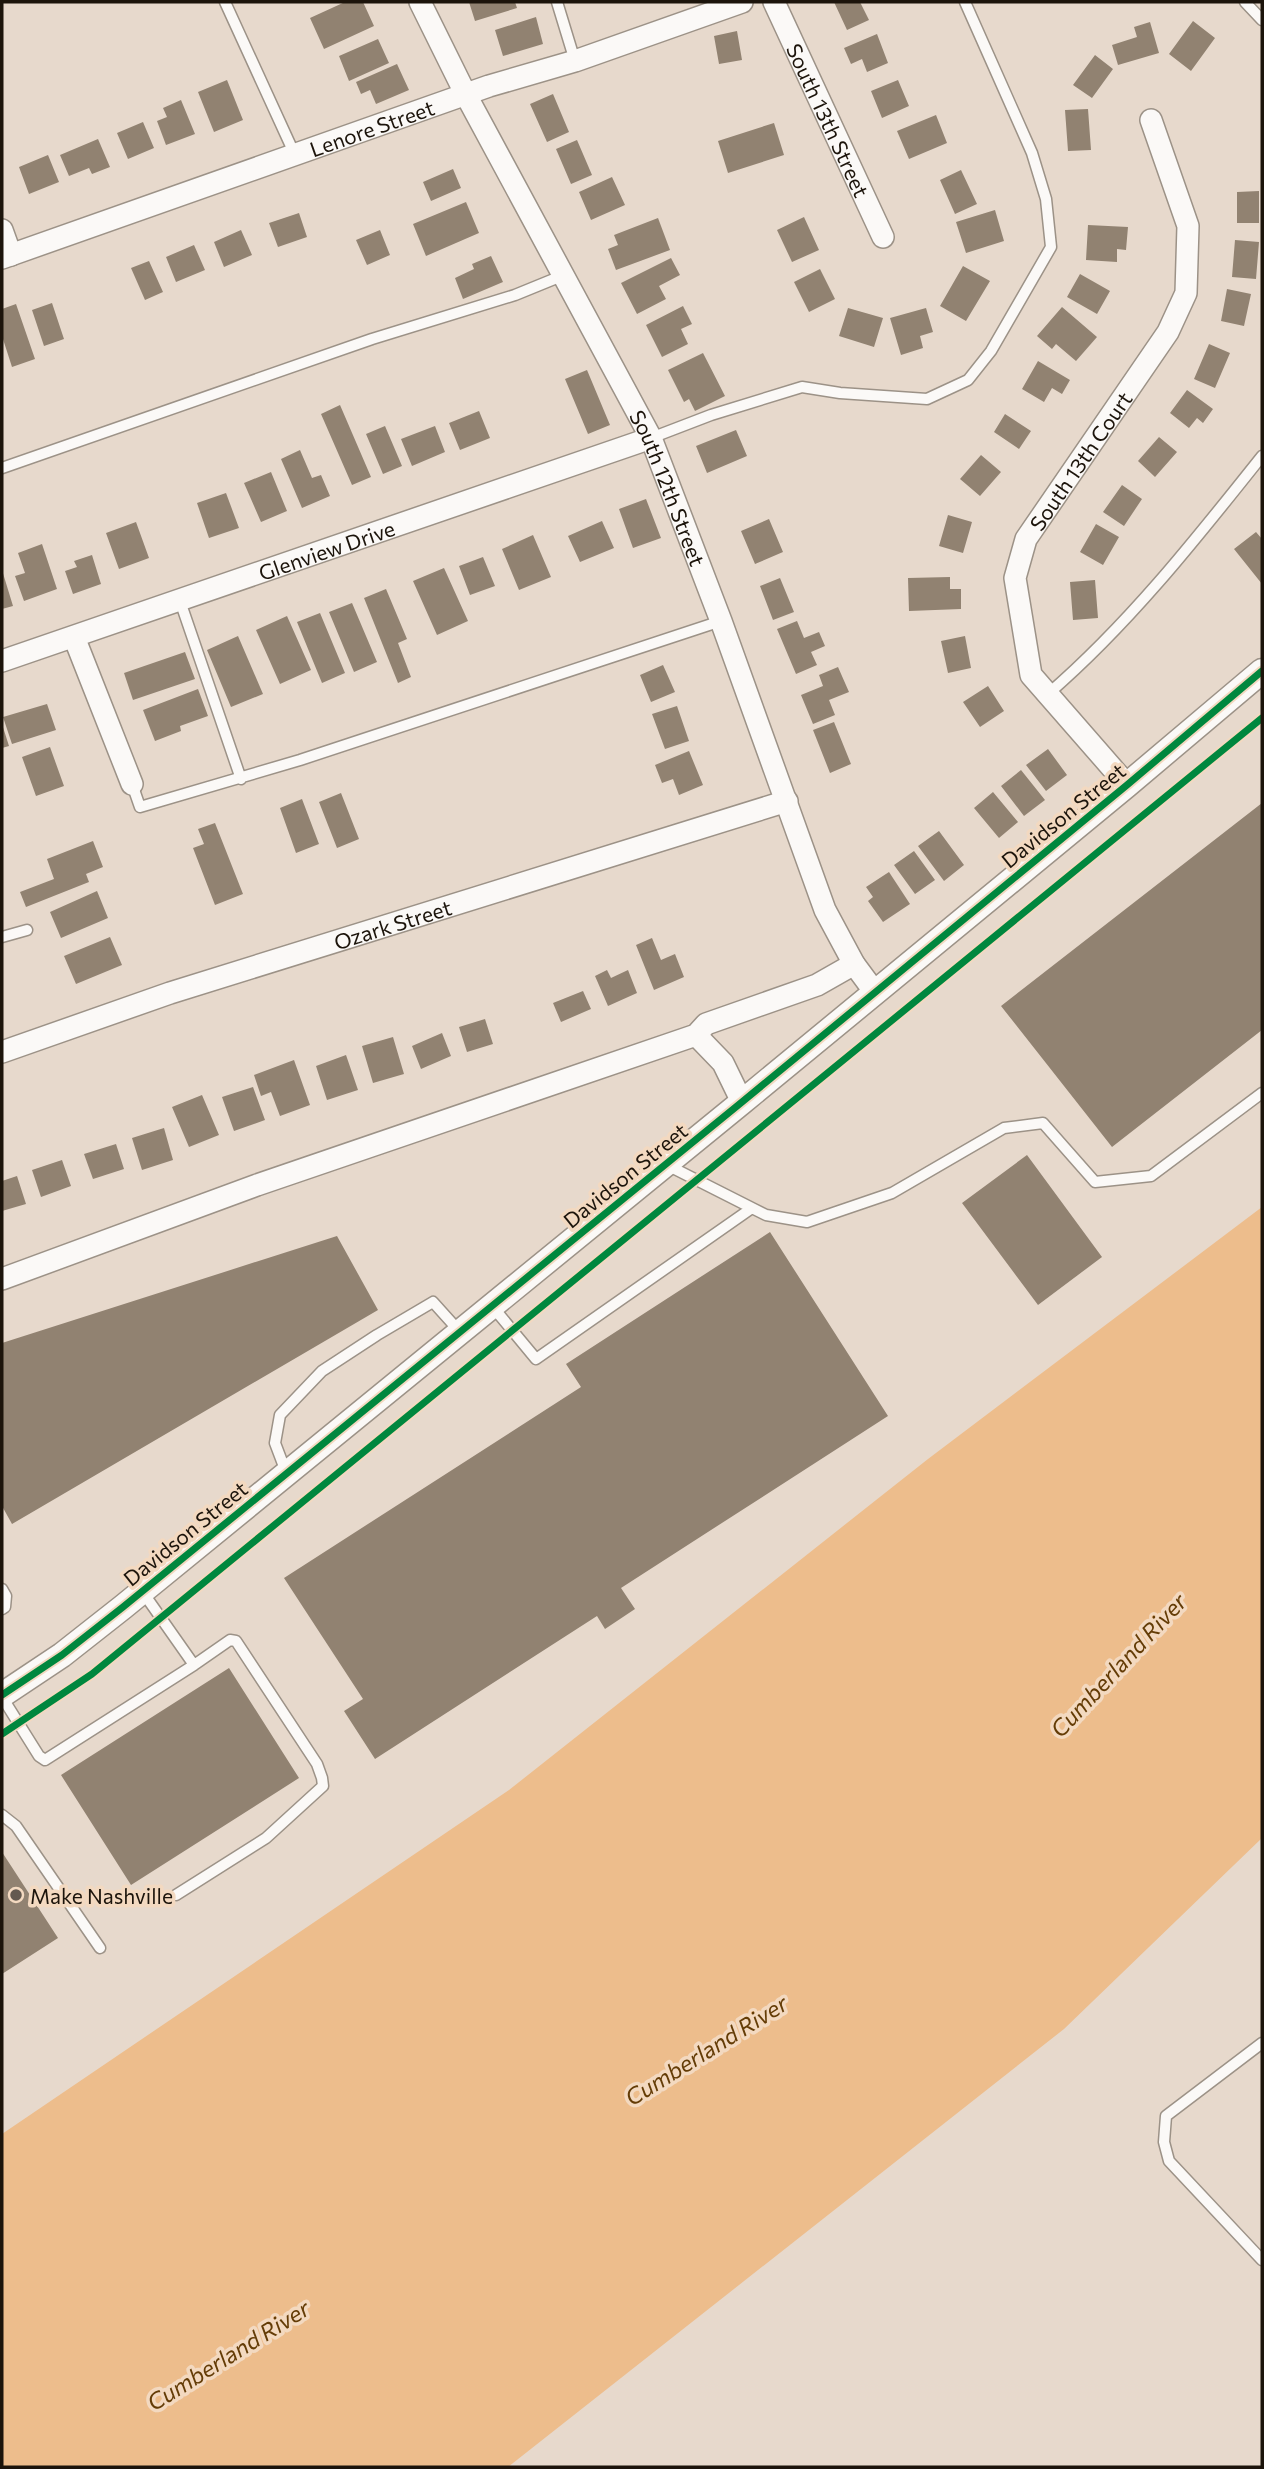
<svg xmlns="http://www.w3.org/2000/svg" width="1264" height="2469" font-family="Commissioner,sans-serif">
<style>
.water{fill:#edbd8c}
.building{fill:#918271}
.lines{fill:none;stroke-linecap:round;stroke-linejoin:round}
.service-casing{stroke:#9c9287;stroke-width:13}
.minor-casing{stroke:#9c9287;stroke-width:24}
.tertiary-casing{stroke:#9c9287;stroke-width:27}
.service{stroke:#fbf9f7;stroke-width:10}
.minor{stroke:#fbf9f7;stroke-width:21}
.tertiary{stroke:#fbf9f7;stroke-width:24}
.cycleway-casing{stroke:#f3d9c0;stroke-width:11}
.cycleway{stroke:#00873e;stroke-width:7}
.poi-dot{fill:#63594f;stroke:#f3d9c0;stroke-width:2.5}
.labels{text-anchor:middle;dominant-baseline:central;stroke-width:7;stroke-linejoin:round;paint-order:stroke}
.street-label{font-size:21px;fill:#1c140b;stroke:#f3d9c0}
.poi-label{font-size:21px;fill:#1c140b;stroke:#f3d9c0;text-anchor:start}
.water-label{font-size:23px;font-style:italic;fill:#643c06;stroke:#f3d9c0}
</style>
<rect width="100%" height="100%" fill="#e7d9cc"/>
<path class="water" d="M1262 1207V1838L1064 2029 508 2467H2V2134L509 1790 928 1459Z"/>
<path class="building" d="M345 2H363L374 26 324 49 310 18Z
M469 2H515L517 8 475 21Z
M834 2H860L869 20 847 30Z
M536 17 543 44 503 56 495 30Z
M1193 21 1215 38 1191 71 1169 54Z
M1150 22 1159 53 1118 65 1112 45 1137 37 1134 27Z
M737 31 742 60 719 64 714 36Z
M877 34 888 63 867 72 862 59 851 64 844 48Z
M378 39 389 63 349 81 339 56Z
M1095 55 1113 69 1092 98 1073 85Z
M397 64 409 90 376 104 370 90 361 94 356 82Z
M227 80 243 120 214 132 198 92Z
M898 80 909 106 882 118 871 91Z
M553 94 569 132 547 142 530 104Z
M181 100 195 134 166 145 157 121 167 117 163 108Z
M1088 109 1091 150 1068 151 1065 110Z
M936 115 947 143 909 159 897 131Z
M143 122 154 148 128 159 117 133Z
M774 123 784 155 728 173 718 141Z
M98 139 110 167 92 174 89 168 69 176 60 155Z
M577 140 592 175 571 184 556 149Z
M48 155 59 182 29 194 19 167Z
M453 169 461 188 431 201 423 182Z
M961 170 977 204 955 214 940 180Z
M612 177 625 205 591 220 579 192Z
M1259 191V223H1237V192Z
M466 202 479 233 426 256 413 224Z
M995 210 1004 241 966 253 956 222Z
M299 213 307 237 278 247 269 223Z
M804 217 819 250 792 262 777 230Z
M658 218 670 250 616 270 608 249 618 245 614 235Z
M1088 225 1128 227 1126 250 1117 249V262L1086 260Z
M241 230 252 255 224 267 214 242Z
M380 230 390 255 367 265 356 240Z
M1235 240 1259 242 1256 279 1232 277Z
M194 245 205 270 176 282 166 257Z
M491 256 503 282 463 299 455 278 474 269 472 264Z
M671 258 680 275 659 286 666 299 637 314 621 283Z
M149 261 163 292 145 300 131 268Z
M963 266 990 281 966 321 940 306Z
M820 269 835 299 809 312 794 282Z
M1080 274 1110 291 1097 314 1067 297Z
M1227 289 1251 294 1244 326 1221 321Z
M52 303 64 339 44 346 32 310Z
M16 304 35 359 12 367 2 336V309Z
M683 306 692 324 681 329 688 344 662 357 646 325Z
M1062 307 1097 337 1076 361 1056 344 1052 349 1037 336Z
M848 308 883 318 874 347 839 336Z
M926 308 933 332 920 336 923 348 901 355 890 318Z
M1209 344 1230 353 1215 388 1194 379Z
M703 353 725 396 695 411 689 399 684 402 668 370Z
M1038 361 1070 380 1062 394 1052 388 1044 402 1022 389Z
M587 370 610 425 588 434 565 379Z
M1187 390 1213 409 1203 423 1197 418 1189 428 1170 413Z
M340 405 371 477 352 485 321 414Z
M479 411 490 438 460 450 449 423Z
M1005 414 1031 431 1019 449 994 432Z
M385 426 402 466 383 474 366 434Z
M435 426 445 452 412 466 401 439Z
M736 430 747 456 707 473 696 446Z
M1159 437 1177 452 1155 477 1138 461Z
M300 450 312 478 321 475 330 496 302 508 281 459Z
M981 455 1001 472 980 496 960 479Z
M271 472 287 511 261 522 244 483Z
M1122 485 1142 499 1124 526 1103 512Z
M226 493 239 528 209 538 197 503Z
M646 499 661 538 633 548 619 509Z
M948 515 972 522 963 553 939 546Z
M769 519 783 552 755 564 741 531Z
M602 521 614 548 580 562 568 536Z
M136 522 149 558 119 569 106 533Z
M1096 524 1119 537 1103 565 1080 552Z
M1256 532 1262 539V584L1234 549Z
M533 535 551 577 519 590 502 549Z
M42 544 57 589 24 601 15 576 25 573 18 553Z
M92 555 101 584 73 594 65 571 77 567 74 561Z
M483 557 495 586 470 595 459 566Z
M444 568 468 621 437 635 413 581Z
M2 570 13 606 2 609Z
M950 577V589H961V609L909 611 908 578Z
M780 578 794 612 773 620 760 586Z
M1095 580 1098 618 1073 620 1070 582Z
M386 589 407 639 398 643 411 677 398 683 364 598Z
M352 603 377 662 354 672 329 612Z
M320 613 345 673 322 683 297 622Z
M287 616 311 670 280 684 256 630Z
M797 621 804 638 819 632 825 646 811 652 817 665 796 674 777 629Z
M238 636 263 694 231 707 207 650Z
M965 636 971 668 948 673 941 641Z
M185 652 195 679 133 700 124 673Z
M663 665 675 692 651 702 640 675Z
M838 667 849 692 829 700 835 715 813 724 801 695 823 686 819 675Z
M988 686 1004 711 980 727 963 702Z
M198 689 208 716 180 726 181 731 155 741 143 710Z
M47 704 56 730 12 744 3 717Z
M677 706 689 741 665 749 652 714Z
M834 722 851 764 830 773 813 730Z
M2 724 9 746 2 748Z
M50 747 64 786 36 796 22 757Z
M1048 749 1067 775 1046 791 1026 765Z
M689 751 703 785 679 795 673 779 662 783 655 765Z
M1021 770 1045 800 1024 816 1001 786Z
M993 792 1018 822 999 838 974 808Z
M341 793 359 839 337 848 319 802Z
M302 799 319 844 296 853 280 808Z
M1262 803V1030L1112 1147 1001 1006Z
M215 823 243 894 215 905 193 848 204 844 198 829Z
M939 831 964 865 944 881 918 846Z
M93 841 103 867 86 874 89 882 26 907 20 892 54 879 47 859Z
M914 851 935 880 915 894 894 865Z
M889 872 910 904 883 922 868 901 873 897 866 887Z
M97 891 108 918 61 938 50 912Z
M110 937 122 965 76 984 64 956Z
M652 938 661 960 675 954 684 977 654 990 636 945Z
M607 970 611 978 628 970 637 993 608 1006 595 976Z
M583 991 591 1009 561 1022 553 1003Z
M485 1019 493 1044 467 1052 459 1027Z
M442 1033 451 1056 421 1069 412 1046Z
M393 1037 404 1074 373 1083 362 1046Z
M346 1055 358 1090 327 1100 316 1066Z
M294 1060 310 1105 280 1116 271 1092 261 1096 254 1075Z
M253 1087 265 1120 234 1131 222 1097Z
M202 1095 219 1135 189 1147 172 1107Z
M164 1128 173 1160 142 1170 132 1138Z
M116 1144 124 1169 93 1179 84 1154Z
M1027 1155 1102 1257 1038 1305 962 1203Z
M62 1160 71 1186 41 1197 32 1170Z
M17 1176 26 1204 2 1211V1181Z
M770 1232 888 1416 621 1588 635 1609 605 1629 597 1616 375 1759 344 1711 363 1699 284 1578 581 1387 566 1364Z
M337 1236 378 1310 12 1524 2 1506V1343Z
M229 1668 299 1778 131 1885 61 1775Z
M2 1852 58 1938 2 1974Z"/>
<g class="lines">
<g class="service-casing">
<path id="service" d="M225 2 295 155
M557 2 575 61
M1245 2 1262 20
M651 438 711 415 802 387 840 393 927 399 968 380 991 351 1051 247 1046 199 1032 153 965 2
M2 468 372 339 515 295 564 275
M180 601 241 779
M1048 694C1129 624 1196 539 1262 456
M132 784 140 807 300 760 721 621
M2 937 27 930
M665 1164 752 1208
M492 1306 536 1359 752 1208 766 1215 807 1222 892 1193 1004 1128 1043 1123 1095 1182 1151 1176 1262 1093
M286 1472 275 1443 280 1415 322 1371 377 1335 433 1302 460 1332
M2 1589 6 1596 5 1607 2 1609
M2 1697 39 1756 45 1760 194 1665 142 1591
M2 1815 16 1826 100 1948
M176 1895 266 1838 323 1786 322 1778 317 1764 236 1641 230 1640 194 1665
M1262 2043 1166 2116 1164 2142 1169 2161 1262 2260"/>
</g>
<g class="minor-casing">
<g id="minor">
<path id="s1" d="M420 2 466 95 651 438 721 621 825 910 854 964 874 991"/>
<path id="s2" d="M774 2 883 237"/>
<path d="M2 230 11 255"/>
<path id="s3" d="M2 258 489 86 575 61 742 2"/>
<path d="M74 637 132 784"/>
<path id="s4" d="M2 661 651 438"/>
<path id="s5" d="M1127 785 1031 675 1015 578 1026 539 1168 332 1186 293 1188 226 1151 120"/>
<path d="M696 1035 723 1063 742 1102"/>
<path id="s6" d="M2 1052 170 993 787 801"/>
<path d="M2 1279 257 1185 696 1035 706 1024 817 985 854 964"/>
</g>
</g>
<g class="tertiary-casing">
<path id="tertiary" d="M2 1695 62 1655 123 1607 742 1102 1127 785 1262 671"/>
</g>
<use href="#service" class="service"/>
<use href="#minor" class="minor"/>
<use href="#tertiary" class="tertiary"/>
<g class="cycleway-casing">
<path id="cycleway" d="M2 1695 62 1655 123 1607 742 1102 1127 785 1262 671
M2 1734 92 1674 1262 718"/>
</g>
<use href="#cycleway" class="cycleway"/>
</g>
<circle class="poi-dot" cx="16" cy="1895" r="7"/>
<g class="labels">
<g class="street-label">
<text stroke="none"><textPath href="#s2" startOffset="130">South 13th Street</textPath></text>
<text stroke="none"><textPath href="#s3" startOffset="392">Lenore Street</textPath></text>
<text stroke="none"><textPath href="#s5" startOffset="380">South 13th Court</textPath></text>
<text stroke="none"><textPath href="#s1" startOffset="546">South 12th Street</textPath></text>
<text stroke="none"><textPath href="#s4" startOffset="343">Glenview Drive</textPath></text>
<text transform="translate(1063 815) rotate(-39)">Davidson Street</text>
<text stroke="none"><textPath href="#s6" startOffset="411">Ozark Street</textPath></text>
<text transform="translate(625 1175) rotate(-39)">Davidson Street</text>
<text transform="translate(185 1533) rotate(-39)">Davidson Street</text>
</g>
<g class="poi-label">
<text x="30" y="1895">Make Nashville</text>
</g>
<g class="water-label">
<text transform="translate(1118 1665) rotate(-47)">Cumberland River</text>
<text transform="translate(706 2050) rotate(-32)">Cumberland River</text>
<text transform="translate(228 2355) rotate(-32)">Cumberland River</text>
</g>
</g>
<rect width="1264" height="2469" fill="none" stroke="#1c140b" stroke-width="7"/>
</svg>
